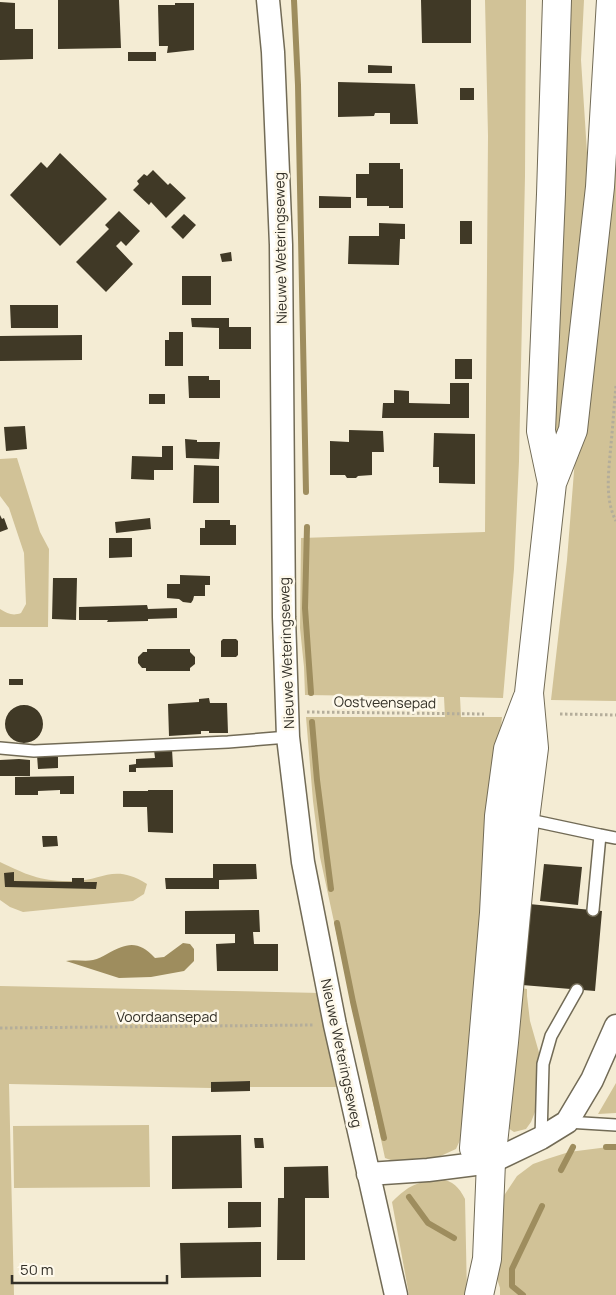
<svg xmlns="http://www.w3.org/2000/svg" width="616" height="1295" font-family="Manrope,sans-serif">
<style>
.green{fill:#d1c297}
.water{fill:#9e8d5e}
.lines{fill:none;stroke-linecap:round;stroke-linejoin:round}
.stream{stroke:#9e8d5e;stroke-width:6}
.building{fill:#403926}
.service-casing{stroke:#726b56;stroke-width:14}
.minor-casing{stroke:#726b56;stroke-width:25}
.primary-casing{stroke:#726b56;stroke-width:30}
.path{stroke:#b4ad9a;stroke-width:3;stroke-dasharray:2.5 2.5;stroke-linecap:butt}
.service{stroke:#fff;stroke-width:11}
.minor{stroke:#fff;stroke-width:22}
.primary{stroke:#fff;stroke-width:28}
.labels{text-anchor:middle;dominant-baseline:central;stroke-width:5;stroke-linejoin:round;paint-order:stroke}
.street-label{font-size:14px;fill:#333027;stroke:#fef9eb}
</style>
<rect width="100%" height="100%" fill="#f4ecd4"/>
<path class="green" d="M485 0H526L525 176 519 461 514 569 503 698 460 697 461 717H502L464 1131 456 1149 434 1159 405 1165 385 1158 320 857 313 801 306 717H445L444 697 305 695 304 667 300 628 301 538 485 532 488 136Z
M570 0H584L581 60 588 168 561 432 553 435 549 426 560 341 561 209Z
M616 170V701L551 700 567 560 578 421 599 244Z
M17 458 40 532 49 549 48 627H0V609C8 614 13 616 21 613L26 604 24 553 9 508 0 496V459Z
M0 862C27 875 42 882 73 881 104 881 113 863 147 884L144 894 133 901 23 912 10 907 0 900Z
M0 986 320 993 341 1087H250L249 1081 211 1082V1088L9 1084 14 1295H0Z
M516 987 527 989V996L530 1021 540 1056 535 1112 531 1122 526 1129 514 1132 508 1128Z
M616 1083V1113L598 1114Z
M149 1125 150 1187 14 1188 13 1126Z
M616 1146V1295H500V1288L497 1279 503 1197 517 1176 533 1164 547 1159 569 1152Z
M440 1179C453 1181 459 1187 465 1199L467 1295H409L392 1202C410 1184 416 1183 440 1179Z"/>
<path class="water" d="M183 943 190 944 194 949V961L184 971 151 977 119 978 66 961C75 959 84 962 93 960 98 959 103 956 107 954 127 943 138 940 155 958L164 957Z"/>
<g class="lines">
<path class="stream" d="M294 0 298 85 306 492
M307 527 305 608 311 693
M312 722 317 780 331 889
M337 923 353 1002 384 1138
M606 1147H616
M561 1170 573 1147
M409 1197 428 1223 454 1238
M523 1295 512 1286V1269L542 1206"/>
</g>
<path class="building" d="M58 0H119L121 48 58 49Z
M421 0H471V43H422Z
M0 2 15 3V29H33V59L0 60Z
M175 3H194V50L167 53 168 46H159L158 5H175Z
M128 52H156V61H128Z
M368 65 392 66V73H368Z
M338 82 415 84 418 124H390V113H375L374 116 338 117Z
M460 88H474V100H460Z
M60 153 107 199 60 246 10 195 41 162 47 168Z
M369 163H400V169H403V208H389V206H367V198H356V174H369Z
M153 170 168 185 170 183 186 198 166 218 151 202 149 205 133 190 139 184 137 181 144 174 147 176Z
M319 196 351 197V208H319Z
M119 211 140 231 126 246 121 241 116 246 133 264 106 292 76 262 109 229 105 225Z
M184 214 196 225 183 239 171 227Z
M460 221H472V244H460Z
M379 223 405 224V239H400L399 265 348 264 349 236H379Z
M231 252 232 261 222 262 220 254Z
M182 276H211V305H182Z
M10 305H58V328H11Z
M191 318H229V327H251V349H219V328L192 327Z
M169 332H183V366H165V340H169Z
M82 335V360L0 361V336Z
M455 359H472V379H455Z
M188 376H209V380H220V398H189Z
M450 383H469V418H382L383 403H394V390L409 391V403L450 404Z
M149 394H165V404H149Z
M25 426 27 449 6 451 4 427Z
M349 430 383 431 384 452H372V475L358 476 356 478H347L345 475H330V441L349 442Z
M434 433 475 434V484L439 483V467H433Z
M185 439 197 440V442H220L219 459 186 458Z
M162 446H173V470H154V480L131 479 132 456 162 457Z
M194 465 219 466V503H193Z
M0 515 2 519 4 518 8 529 0 532Z
M150 518 151 529 116 533 115 522Z
M205 520H230V525H236V545H200V528H205Z
M109 538H132V557L109 558Z
M180 575 210 576V585H205V596H194L193 600 191 603 183 602 179 599 167 598V584H180Z
M53 578H77L76 620 52 619Z
M147 605 148 609 177 608V618L148 619V621L107 622 108 620H79V607Z
M223 639H236L238 641V655L236 657H221V641Z
M147 649H190V652L195 657V664L190 668V671H146V668H142L138 663V657L143 652H147Z
M9 679H23V685H9Z
M209 698 210 703H227L228 733H209V731H201V734L169 736 168 704 199 702V699Z
M5 724a19 19 0 1 1 38 0a19 19 0 1 1-38 0Z
M172 749 173 767 136 768V772H129V765L136 764V759L155 758 154 750Z
M37 755H51V757H58V768L38 769Z
M19 759 30 760V776H0V760Z
M74 776V794H60V790L38 791V795H15V777Z
M148 790H173V833L148 832 147 807H123V791H148Z
M42 836H57L58 846 43 847Z
M213 864H256L257 879 219 880V889H166L165 878H213Z
M544 864 582 867 578 905 540 901Z
M14 872V881L72 882V878H84V882H97L96 889 5 887 4 873Z
M529 904 602 911 595 991 522 985Z
M259 910 260 932H253L254 944H278V971H217L216 944 235 943V934H185V911Z
M250 1081V1091L211 1092V1082Z
M241 1135 242 1188 172 1189V1136Z
M254 1138H263L264 1148H255Z
M328 1166 329 1198H305V1260H277L278 1198H284V1167Z
M228 1202H261V1227L228 1228Z
M261 1242V1277L181 1278 180 1243Z"/>
<g class="lines">
<g class="service-casing">
<path id="service" d="M0 748 34 751 228 742 288 737
M525 819 600 835 593 910
M600 835 616 838
M567 1122 616 1125
M541 1138 543 1064 551 1036 577 990"/>
</g>
<g class="minor-casing">
<path id="minor" d="M268 0 273 52 281 245 284 617 288 737 303 862 335 1025 396 1295
M368 1174 428 1170 491 1162 541 1138 567 1122 592 1080 616 1026"/>
</g>
<g class="primary-casing">
<path id="primary" d="M552 483 541 431 551 194 557 0
M474 1148 494 913 499 816 508 749 527 699
M479 1295 487 1259 491 1162 504 1042 525 819 534 748 529 693 552 483 573 430 600 187 611 0"/>
</g>
<path class="path" d="M616 386C614 405 613 425 611 444 609 470 604 498 616 521
M307 712 484 714
M560 714 616 715
M0 1028 314 1025"/>
<use href="#service" class="service"/>
<use href="#minor" class="minor"/>
<use href="#primary" class="primary"/>
</g>
<g class="labels">
<g class="street-label">
<text transform="translate(280 248) rotate(-91)">Nieuwe Weteringseweg</text>
<text transform="translate(286 653) rotate(-92)">Nieuwe Weteringseweg</text>
<text transform="translate(385 702) rotate(1)">Oostveensepad</text>
<text x="167" y="1016">Voordaansepad</text>
<text transform="translate(342 1053) rotate(78)">Nieuwe Weteringseweg</text>
</g>
</g>
<path d="M12 1275v8h155v-8" fill="none" stroke="#333027" stroke-width="2.5"/>
<text x="20" y="1275" font-size="15" fill="#333027" stroke="#fef9eb" stroke-width="4" paint-order="stroke">50 m</text>
</svg>
